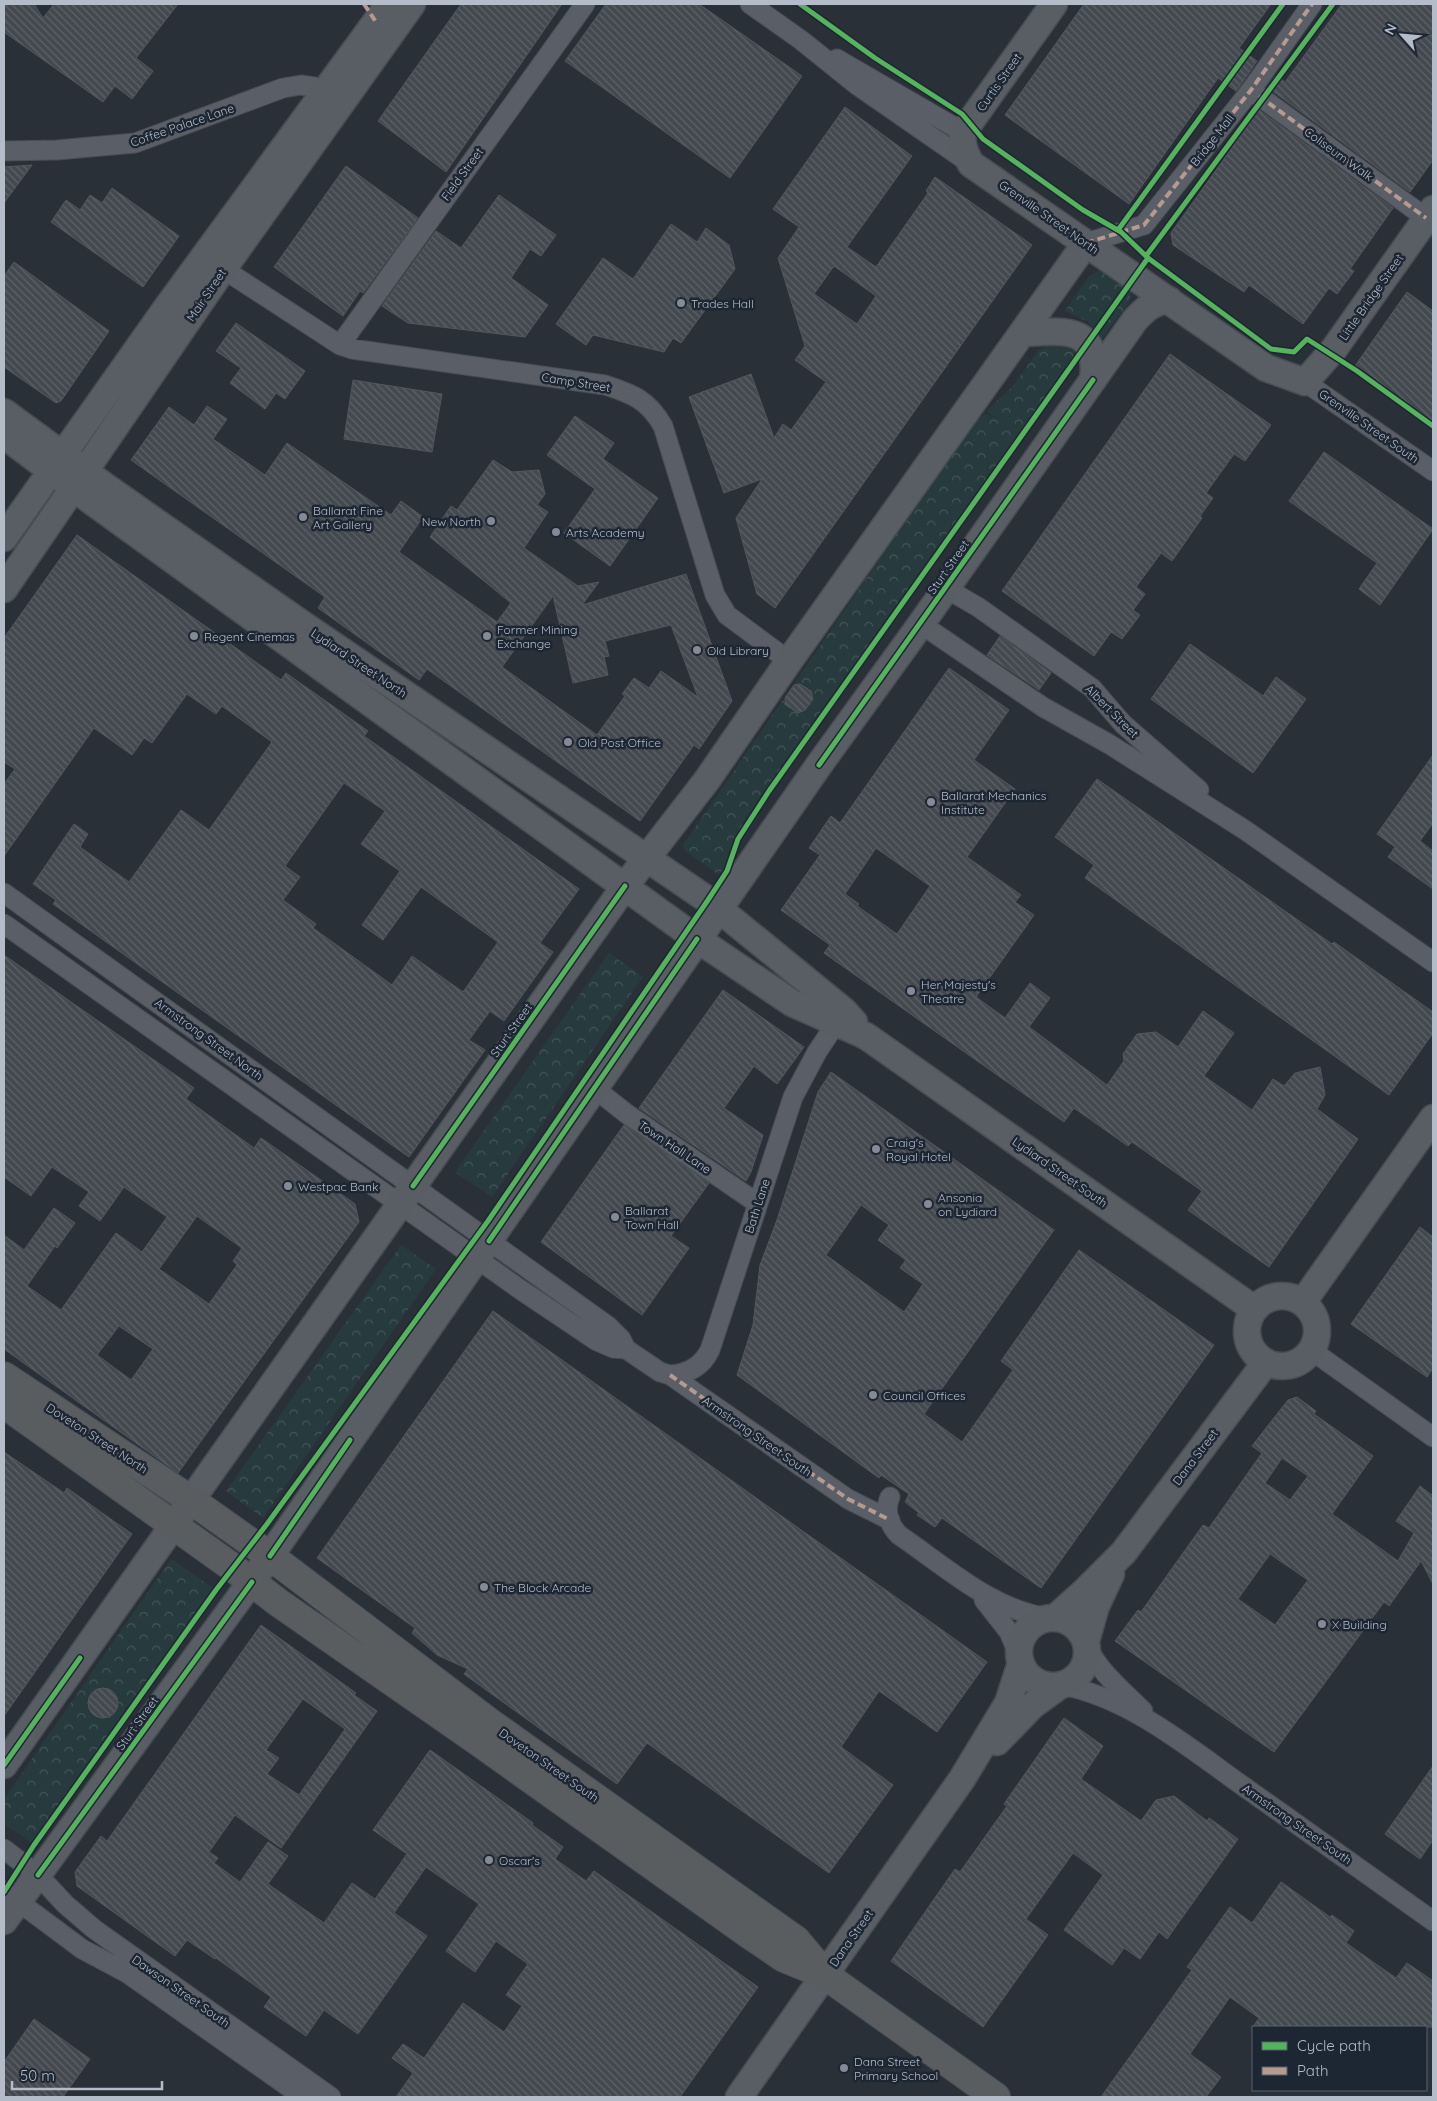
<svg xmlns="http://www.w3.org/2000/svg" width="1437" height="2101" font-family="Quicksand,sans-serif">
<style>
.park{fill:url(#park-crowns)}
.building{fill:url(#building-back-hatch);stroke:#52575f;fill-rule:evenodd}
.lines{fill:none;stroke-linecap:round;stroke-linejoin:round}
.street-casing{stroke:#484c53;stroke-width:21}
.secondary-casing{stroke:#484c53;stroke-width:29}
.highway-casing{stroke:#474c53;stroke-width:30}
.street{stroke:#5a5e66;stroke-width:19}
.secondary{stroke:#595d64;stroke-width:26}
.highway{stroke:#5a5d60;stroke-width:28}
.quiet{stroke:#b69a8f;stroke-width:4;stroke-dasharray:8 4;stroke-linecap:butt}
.cycleway-casing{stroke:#1d2633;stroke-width:8}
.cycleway{stroke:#56b35d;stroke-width:5}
.poi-dot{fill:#848b96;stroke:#1d2633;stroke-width:2}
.labels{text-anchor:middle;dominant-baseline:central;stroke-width:5;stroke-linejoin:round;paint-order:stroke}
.street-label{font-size:12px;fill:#b4bcc9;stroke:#1d2633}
.poi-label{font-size:12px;fill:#b4bcc9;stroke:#1d2633;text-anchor:start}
</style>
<defs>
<pattern id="park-crowns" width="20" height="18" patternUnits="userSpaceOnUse" patternTransform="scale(1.25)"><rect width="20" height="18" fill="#273a3e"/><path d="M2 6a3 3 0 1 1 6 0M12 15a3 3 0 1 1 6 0" fill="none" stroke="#445559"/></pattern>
<pattern id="building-back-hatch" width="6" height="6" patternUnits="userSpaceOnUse" patternTransform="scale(1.25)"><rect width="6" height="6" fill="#444950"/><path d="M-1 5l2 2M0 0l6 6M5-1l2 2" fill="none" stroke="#5d6168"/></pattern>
</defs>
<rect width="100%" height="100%" fill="#2a3038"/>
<path class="park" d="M1100 270 1108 271 1128 287 1131 293 1129 303 1102 338 1087 321 1065 311 1089 276Z
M1053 343C1070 344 1082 349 1074 368L757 815 759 816 719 875 685 851 683 845 976 419 985 414 996 418 988 412V409L1013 386 1038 351Z
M609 953 643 977 492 1197 455 1172Z
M401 1245 436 1269 263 1518 226 1491Z
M171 1559 216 1590 34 1845 4 1823V1799Z"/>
<path class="building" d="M4 4H34L43 18 54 4H178L136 58 153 71 132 99 115 86 103 102 4 32Z
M461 4H562L446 172 378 121Z
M606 4H699L802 76 730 178 565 61Z
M1084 4H1271L1239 48 1257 61 1242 83 1236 91 1218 78 1129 204 1005 115Z
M1342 4H1433V160L1410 192 1267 87 1276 75 1285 82Z
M845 107 912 156 847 247 876 267 928 193 926 191 935 177 1032 245 775 608 757 594 736 518 762 479 724 493 689 397 751 374 774 438 783 424 791 430 826 382 795 360 805 346 778 258 799 227 773 209ZM834 266 876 296 857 324 814 294Z
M1259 110 1393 208 1350 269 1354 271 1337 294 1329 288 1303 324 1249 285 1244 292 1173 245 1171 233Z
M32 165 4 203V167Z
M346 166 418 218 363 293 360 291 343 316 274 267Z
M112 188 179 236 143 287 51 222 66 200 80 210 90 195 102 203Z
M499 195 556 235 541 256 530 249 511 278 548 305 525 337 408 323 382 306 436 231 461 248Z
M671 224 697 242 706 228 729 245 735 269 681 343 673 338 664 352 593 335 586 345 556 324 603 258 633 279Z
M14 262 109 331 61 401 56 403 4 367V276Z
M1407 292 1433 311V422L1355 366Z
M236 323 305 371 285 399 276 393 265 409 230 383 241 368 216 351Z
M1170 354 1271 425 1245 461 1234 454 1206 493 1213 498 1200 516 1202 518 1172 561 1161 553 1136 587 1145 594 1133 610 1140 615 1122 639 1111 632 1094 656 1002 591Z
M353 380 442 394 432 452 344 439Z
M207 406 227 419 213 439 265 475 287 443 391 515 401 501 423 517 399 552 497 622 511 603 430 537 451 506 457 510 493 460 512 472 539 470 545 494 537 505 548 512 524 548 578 586 599 582 582 605 686 574 732 701 699 749 694 745 640 821 427 669 419 680 318 608 325 597 131 460 169 407 194 425ZM553 596 573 683 608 675 604 657 609 656 605 641 671 625 698 697 661 671 649 688 634 678 622 694 625 696 597 735 502 667Z
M575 416 614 443 603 459 658 498 610 566 564 533 595 489 547 455Z
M1324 452 1433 529 1380 605 1359 589 1377 563 1289 501Z
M77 535 281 680 286 673 368 731 364 736 579 889 540 943 553 952 504 1021 490 1011 469 1040 485 1050 409 1157 133 961 53 904 56 900 33 884 74 824 88 834 80 847 129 882 181 810 209 830 272 742 222 706 216 714 187 694 152 743 144 738 132 755 94 728 4 856V784L15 769 4 762V638ZM344 783 385 811 361 844 400 871 362 925 383 940 421 887 498 942 463 992 412 956 392 985 313 928 316 924 283 900 300 877 285 866Z
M1000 636 1051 673 1039 690 987 655Z
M1190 644 1263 696 1276 677 1306 699 1253 773 1151 699Z
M949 668 1009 710 974 760 1015 789 967 857 1021 895 1015 902 1034 915 976 997 1005 1018 1030 983 1050 998 1029 1027 1107 1085 1124 1061 1123 1054 1137 1034 1156 1032 1178 1047 1203 1011 1234 1033 1204 1076 1252 1110 1273 1079 1284 1086 1295 1073 1320 1067 1325 1095 1317 1109 1358 1139 1269 1267 1188 1210 1202 1191 1132 1142 1128 1146 1074 1108 1064 1122 824 953 830 945 781 910 820 855 809 848 831 816 840 823ZM876 848 930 886 897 934 857 906 859 904 845 894Z
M800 684 811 691 813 699 805 710 798 713 786 705 785 698 794 685Z
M1433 755V823L1420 841 1433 851V889L1388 857 1395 847 1377 834Z
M1097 779 1332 944 1334 942 1433 1012V1033L1389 1095 1085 878 1094 865 1055 837Z
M4 955 194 1088 186 1099 229 1130 254 1148 261 1138 355 1204 359 1222 178 1473 4 1349V1235L24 1250 54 1208 75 1223 57 1248 55 1246 27 1286 61 1310 116 1233 142 1252 167 1217 124 1187 100 1221 79 1206 89 1192 52 1167 31 1196 4 1177ZM197 1216 242 1248 233 1261 237 1265 209 1304 159 1269ZM119 1326 153 1349 131 1380 97 1355Z
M723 990 804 1047 777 1084 754 1066 724 1108 763 1135 751 1172 746 1181 639 1108Z
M831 1072 1054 1230 924 1414 962 1442 1013 1370 1001 1361 1079 1250 1214 1345 1041 1588 942 1518 935 1527 917 1515 919 1513 905 1502 909 1494 881 1475 879 1478 737 1375 753 1325 760 1265 777 1220 818 1092ZM861 1205 889 1225 878 1240 906 1260 900 1268 923 1284 904 1312 826 1255Z
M624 1125 709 1183 671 1236 689 1248 642 1315 541 1242Z
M1420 1227 1433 1237V1368L1427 1377 1351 1324Z
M493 1311 987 1662 937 1732 879 1691 841 1747 893 1785 829 1873 647 1743 617 1784 464 1674 468 1669 437 1655 412 1633 415 1628 317 1558Z
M1297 1397 1316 1411 1314 1414 1373 1456 1332 1514 1398 1561 1414 1533 1396 1521 1420 1486 1433 1496V1584L1421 1561 1389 1606 1384 1602 1274 1752 1115 1641 1138 1610 1141 1612 1203 1525 1209 1528 1262 1453 1252 1446 1288 1400ZM1282 1458 1308 1476 1290 1500 1265 1483ZM1270 1554 1308 1580 1275 1625 1238 1599Z
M4 1452 64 1493 67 1488 132 1534 4 1716Z
M261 1625 356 1693 354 1695 377 1711 281 1848 235 1815 209 1852 218 1858 214 1863 240 1882 268 1842 288 1856 268 1884 324 1923 352 1883 375 1899 407 1854 373 1830 430 1750 533 1823 532 1825 563 1847 555 1859 586 1881 594 1871 758 1987 680 2097H396L413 2073 392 2058 403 2044 424 2058 463 2003 504 2032 522 2006 506 1995 528 1964 496 1941 475 1972 446 1951 479 1904 426 1867 394 1913 427 1936 358 2034 324 2010 306 2036 264 2007 271 1997 216 1958 215 1959 187 1940 175 1956 77 1886 75 1872 101 1836 107 1841ZM303 1699 345 1729 299 1795 267 1774 279 1758 266 1750Z
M88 1703a15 15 0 1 1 30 0a15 15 0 1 1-30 0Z
M1064 1718 1103 1746 1081 1779 1141 1821 1156 1800 1174 1796 1207 1821 1209 1818 1238 1839 1167 1939 1159 1932 1140 1959 1124 1948 1112 1965 1064 1930 1103 1875 1073 1853 1026 1919 1048 1935 983 2027 891 1961 955 1869 960 1872 1007 1806 1004 1804Z
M1433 1766V1840L1420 1859 1385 1834Z
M1281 1882 1330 1917 1332 1915 1354 1931 1346 1943 1396 1978 1407 1963 1433 1981V2027H1253L1259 2018 1230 1997 1190 2054 1221 2077 1206 2097H1101L1192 1970 1187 1967 1230 1907 1252 1923Z
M34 2019 90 2059 63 2097H4V2062Z"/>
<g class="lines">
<g class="street-casing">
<path id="street" d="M750 4 801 40 857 85 971 164
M837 59 963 132
M1251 90 1426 218
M4 151 57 150 135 143 283 88 301 85 327 89
M1086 243 1144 225 1251 90 1312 4
M214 263 340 345 352 349 605 385C633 394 648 400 663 426L715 595 727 615 789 661
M340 345 585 4
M1305 382 1433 471
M945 588 978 607 1092 688 1123 724 1199 790
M921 624 1043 707 1109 744 1245 830 1433 962
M4 893 608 1326 621 1339 626 1349
M4 924 521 1290 597 1341 613 1348 626 1349 660 1372 670 1375 848 1499 890 1520
M594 1088 627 1114 757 1203
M1311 1350 1433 1437
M670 1375C689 1374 702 1366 710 1350L793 1097 817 1052 837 1022
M890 1497C884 1510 889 1525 899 1535 946 1567 992 1610 1049 1618
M984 1600 1009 1632 1020 1658
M1087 1646C1100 1673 1123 1691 1143 1711
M1062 1685C1133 1699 1193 1751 1250 1791 1311 1835 1372 1878 1433 1921
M4 1849 38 1875 65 1904 94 1929 331 2097
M4 1891 82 1949 127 1973 303 2097"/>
</g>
<g class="secondary-casing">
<path id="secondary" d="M1054 4 963 132C961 144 965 153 971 164L1266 368 1305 382 1334 349 1433 209
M1022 333C1062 331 1100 324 1093 380
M4 412 106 487 302 624 708 900 844 1011 854 1022
M4 435 94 503 697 939 792 1003 866 1036 1254 1309
M4 538 165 310 389 4
M4 589 223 269 412 4
M1247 1331a35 35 0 1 1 70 0a35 35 0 1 1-70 0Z
M1303 1302 1433 1118
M1019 1652a34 34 0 1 1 68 0a34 34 0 1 1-68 0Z
M1055 1618 1084 1592 1124 1552 1266 1362
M1086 1641 1096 1606 1111 1574
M997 1742 1033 1705 1059 1686
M4 1765 625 886 707 780 789 661 1086 243
M4 1921 270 1556 819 765 921 624 1135 320C1146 308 1153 302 1169 300
M739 2097 962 1779 1008 1703 1021 1663"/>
</g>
<g class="highway-casing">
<path id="highway" d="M4 1376 191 1500 270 1556 489 1722 796 1940 823 1972
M4 1404 232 1567 279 1603 476 1740 750 1935 784 1958 825 1975 996 2097"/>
</g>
<use href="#street" class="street"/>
<use href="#secondary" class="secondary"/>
<use href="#highway" class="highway"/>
<path class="quiet" d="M364 4 376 22
M1259 96 1426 218
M1086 243 1144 225 1251 90 1312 4
M670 1375 848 1499 890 1520"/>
<g class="cycleway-casing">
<path id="cycleway" d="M1118 230 1283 4
M1146 256 1333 4
M1148 258 1271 349 1294 352 1307 339 1357 371 1433 426
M819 765 1093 380
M413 1186 625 886
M489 1241 697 939
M270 1556 350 1440
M4 1765 80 1658
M38 1875 252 1582
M4 1892 34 1845 216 1590 267 1524 488 1221 708 900 727 871 738 839 769 791 1148 258 1121 232 1083 210 983 139 962 114 875 58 800 4"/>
</g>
<use href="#cycleway" class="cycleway"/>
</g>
<g class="poi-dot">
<circle cx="681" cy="303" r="5"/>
<circle cx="303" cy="517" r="5"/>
<circle cx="491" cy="521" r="5"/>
<circle cx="556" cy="532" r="5"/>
<circle cx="194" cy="636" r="5"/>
<circle cx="487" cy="636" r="5"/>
<circle cx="697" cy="650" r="5"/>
<circle cx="568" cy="742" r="5"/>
<circle cx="931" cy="802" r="5"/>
<circle cx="911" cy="991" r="5"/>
<circle cx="876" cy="1149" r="5"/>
<circle cx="288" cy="1186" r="5"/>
<circle cx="928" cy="1204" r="5"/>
<circle cx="615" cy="1217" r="5"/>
<circle cx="873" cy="1395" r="5"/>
<circle cx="484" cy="1587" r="5"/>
<circle cx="1322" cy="1624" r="5"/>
<circle cx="489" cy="1860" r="5"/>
<circle cx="844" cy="2068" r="5"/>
</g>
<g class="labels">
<g class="street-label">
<text transform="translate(999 82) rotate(-55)">Curtis Street</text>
<text transform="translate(182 125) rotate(-19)">Coffee Palace Lane</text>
<text transform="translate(1212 140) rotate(-52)">Bridge Mall</text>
<text transform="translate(1339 154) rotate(36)">Coliseum Walk</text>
<text transform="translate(462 174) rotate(-54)">Field Street</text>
<text transform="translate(1049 217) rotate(35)">Grenville Street North</text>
<text transform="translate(206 295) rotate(-56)">Mair Street</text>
<text transform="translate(1371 297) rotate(-55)">Little Bridge Street</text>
<text transform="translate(576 382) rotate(9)">Camp Street</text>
<text transform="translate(1369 426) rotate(35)">Grenville Street South</text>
<text transform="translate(948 567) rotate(-55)">Sturt Street</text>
<text transform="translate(359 663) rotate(34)">Lydiard Street North</text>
<text transform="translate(1112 711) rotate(45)">Albert Street</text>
<text transform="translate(511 1030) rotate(-55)">Sturt Street</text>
<text transform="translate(209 1039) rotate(36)">Armstrong Street North</text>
<text transform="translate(675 1147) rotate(34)">Town Hall Lane</text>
<text transform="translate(1060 1172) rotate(35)">Lydiard Street South</text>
<text transform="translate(757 1206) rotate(-72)">Bath Lane</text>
<text transform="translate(757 1436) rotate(35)">Armstrong Street South</text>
<text transform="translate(97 1438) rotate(33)">Doveton Street North</text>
<text transform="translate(1195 1457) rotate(-53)">Dana Street</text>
<text transform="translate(137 1723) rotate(-54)">Sturt Street</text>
<text transform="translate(549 1765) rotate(35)">Doveton Street South</text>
<text transform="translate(1297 1824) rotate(35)">Armstrong Street South</text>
<text transform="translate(851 1938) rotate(-55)">Dana Street</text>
<text transform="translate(181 1991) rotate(35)">Dawson Street South</text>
</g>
<g class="poi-label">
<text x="691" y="303">Trades Hall</text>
<text x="313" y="510">Ballarat Fine<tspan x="313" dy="14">Art Gallery</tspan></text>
<text x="481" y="521" text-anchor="end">New North</text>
<text x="566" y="532">Arts Academy</text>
<text x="497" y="629">Former Mining<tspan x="497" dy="14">Exchange</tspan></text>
<text x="204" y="636">Regent Cinemas</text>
<text x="707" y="650">Old Library</text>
<text x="578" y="742">Old Post Office</text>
<text x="941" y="795">Ballarat Mechanics<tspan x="941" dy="14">Institute</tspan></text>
<text x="921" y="984">Her Majesty's<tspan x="921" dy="14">Theatre</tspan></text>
<text x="886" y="1142">Craig's<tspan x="886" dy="14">Royal Hotel</tspan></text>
<text x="298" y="1186">Westpac Bank</text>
<text x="938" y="1197">Ansonia<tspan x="938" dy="14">on Lydiard</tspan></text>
<text x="625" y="1210">Ballarat<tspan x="625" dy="14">Town Hall</tspan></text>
<text x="883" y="1395">Council Offices</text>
<text x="494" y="1587">The Block Arcade</text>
<text x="1332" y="1624">X Building</text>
<text x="499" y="1860">Oscar's</text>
<text x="854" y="2061">Dana Street<tspan x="854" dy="14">Primary School</tspan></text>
</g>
</g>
<rect width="1437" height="2101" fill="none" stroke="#b4bcc9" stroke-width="10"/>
<rect x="1252" y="2026" width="175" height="65" fill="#1d2633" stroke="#59626f"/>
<rect x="1262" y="2042" width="25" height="8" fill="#56b35d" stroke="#59626f"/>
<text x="1297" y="2051" font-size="15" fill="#b4bcc9">Cycle path</text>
<rect x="1262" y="2067" width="25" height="8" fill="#b69a8f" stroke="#59626f"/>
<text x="1297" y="2076" font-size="15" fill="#b4bcc9">Path</text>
<g transform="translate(1402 35) rotate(297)" stroke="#1d2633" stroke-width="4" paint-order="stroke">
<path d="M0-4L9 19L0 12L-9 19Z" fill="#b4bcc9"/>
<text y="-8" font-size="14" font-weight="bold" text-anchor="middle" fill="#b4bcc9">N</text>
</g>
<path d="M12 2081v8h150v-8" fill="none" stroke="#b4bcc9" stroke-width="2.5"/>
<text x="20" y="2081" font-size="15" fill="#b4bcc9" stroke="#1d2633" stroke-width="4" paint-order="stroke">50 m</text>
</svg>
